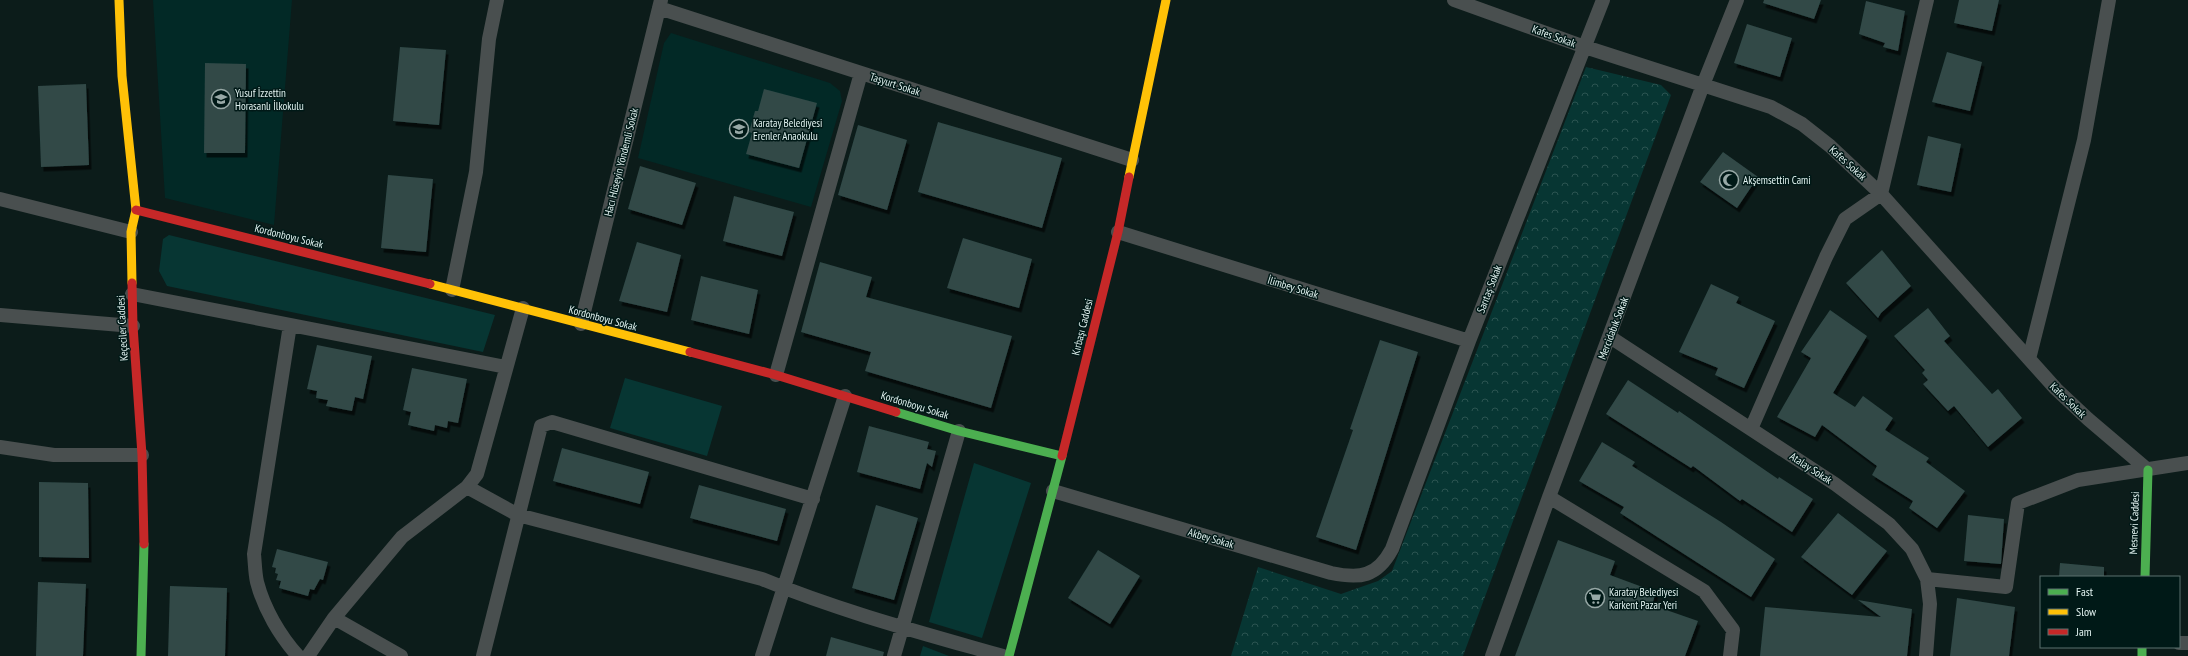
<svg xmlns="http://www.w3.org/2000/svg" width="2188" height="656" font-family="'PT Sans Narrow',sans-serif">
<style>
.built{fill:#022926}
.grass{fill:#073633}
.park{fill:url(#park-crowns)}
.building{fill:#304947;filter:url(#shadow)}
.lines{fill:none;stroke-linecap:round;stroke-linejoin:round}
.street{stroke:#494f4f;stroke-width:14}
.fast{stroke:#4caf50;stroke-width:9}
.slow{stroke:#ffc107;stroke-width:9}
.jam{stroke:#c62828;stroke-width:9}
.labels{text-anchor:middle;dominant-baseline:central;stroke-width:3;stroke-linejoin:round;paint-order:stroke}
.street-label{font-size:11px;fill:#e2f3f1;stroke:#001917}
.poi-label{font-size:11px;fill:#e2f3f1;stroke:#001917;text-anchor:start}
</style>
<defs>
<pattern id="park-crowns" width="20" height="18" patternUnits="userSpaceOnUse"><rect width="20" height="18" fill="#073633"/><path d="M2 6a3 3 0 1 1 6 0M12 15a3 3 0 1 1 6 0" fill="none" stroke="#2b5451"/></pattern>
<filter id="shadow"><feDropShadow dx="2.5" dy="4.5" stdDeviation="0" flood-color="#0009"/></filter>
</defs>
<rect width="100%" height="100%" fill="#0c1c1a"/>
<path class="built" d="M153 0H292L274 225 165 198Z
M671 33 830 83 840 91 842 101 811 207 638 158 664 43Z"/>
<path class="grass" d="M169 235 495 315 483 352 167 286 159 271 163 239Z
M625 378 722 406 707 456 610 428Z
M974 463 1031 483 982 638 929 622Z
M923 646 949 656H920Z"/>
<path class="park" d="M1586 67 1661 85 1671 95 1463 656H1231L1258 567 1341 594 1378 581 1392 571Z"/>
<path class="building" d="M1764 0H1821L1814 19 1763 3Z
M1959 0H1999L1992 31 1954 23Z
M1866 1 1905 11 1898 51 1883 47 1885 43 1859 34Z
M1747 24 1792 38 1780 77 1734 63Z
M400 47 446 50 439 125 393 121Z
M1947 52 1982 62 1970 111 1932 102Z
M205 63 246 64 245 153H204Z
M86 84 89 165 41 167 38 86Z
M764 89 817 103 799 168 746 154 752 133 749 132 755 111H758Z
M938 122 1062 158 1042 228 918 192Z
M858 125 907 140 887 210 838 195Z
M1928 136 1961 144 1951 192 1917 185Z
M1723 152 1758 177 1737 208 1700 182Z
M640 166 696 183 682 225 628 209Z
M388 175 433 179 426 252 381 248Z
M734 196 794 212 782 256 723 241Z
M963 238 1032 259 1019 308 947 288Z
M637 242 681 255 667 312 619 301Z
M1882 250 1911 286 1881 313 1878 318 1846 283Z
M820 262 872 277 866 297 1012 336 991 408 865 371 871 352 801 332Z
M701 276 758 290 749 334 691 320Z
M1711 284 1739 297 1736 303 1775 321 1744 388 1715 375 1718 368 1679 352Z
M1928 308 1950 336 1944 341 1992 394 1998 389 2022 418 1988 447 1954 406 1948 411 1923 384 1928 380 1922 373 1925 370 1894 336Z
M1830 310 1867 336 1833 393 1855 407 1863 396 1893 418 1885 430 1929 458 1926 462 1965 491 1937 528 1909 508 1913 501 1872 475 1877 466 1822 425 1815 437 1777 417 1811 358 1801 352Z
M1380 340 1418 352 1356 550 1316 537 1353 430 1350 429Z
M317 345 372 356 363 399 355 397 352 411 326 406 328 400 316 398 317 391 307 389Z
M412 368 467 379 458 423 448 421 447 428 435 425 434 431 408 425 411 412 403 410Z
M1628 380 1678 413 1679 411 1778 479 1779 477 1813 499 1792 532 1742 499 1740 501 1693 466 1691 468 1606 414Z
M869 426 929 442 927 449 936 451 932 467 927 463 920 489 857 472Z
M1602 442 1635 462 1632 466 1721 522 1775 559 1751 597 1620 513 1624 507 1579 481Z
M562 448 649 472 640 504 553 481Z
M39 482 88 483 89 558 39 557Z
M699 485 786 509 777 541 690 518Z
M876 505 918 518 894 600 852 588Z
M1838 513 1887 551 1852 595 1801 557Z
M1968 515 2004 519 2001 564 1964 561Z
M1558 540 1615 561 1610 575 1656 592 1652 605 1698 621 1685 656H1515Z
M277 549 328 562 323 580 320 579 314 590 310 589 308 596 279 588 281 581 276 580 278 574 275 573 276 568 272 567Z
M1098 550 1140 576 1110 624 1068 598Z
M2060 563 2104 567V577H2059Z
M38 582 86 584 83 656H36Z
M170 586 227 588 225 656H168Z
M1957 598 2015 607 2009 656H1950Z
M1858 600 1912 609 1907 656H1760L1765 607 1881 617Z
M831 637 884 652 883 656H826Z"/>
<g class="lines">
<path class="street" d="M1454 0 1585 47 1771 107 1802 124 1830 146 1881 194 2056 389 2088 419 2148 470
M659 8 1132 160
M0 199 131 232
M1118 232 1469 341
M452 290 476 172 489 39 497 0
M132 294 506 367
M0 315 133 326
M581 324 661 0
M290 325 254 554C255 564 255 573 257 582 264 609 280 636 298 656
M1610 337 1835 484 1889 524 1912 549 1927 579 1930 604 1926 656
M2029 359 2084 140 2109 0
M776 375 861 73
M1751 429 1826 257 1845 219 1881 194 1927 0
M0 447 54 455H142
M467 487 518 515 762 579C839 611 922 633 1003 656
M1053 491 1331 573C1360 579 1377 577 1392 549L1469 341 1603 0
M1549 497 1704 591 1733 630 1730 656
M1927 579 2006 587 2018 503 2078 480 2188 463
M334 618 401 656
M2179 643H2188
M308 656 334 618 402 537 467 487 477 474 523 308
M483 656 541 426 552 422 813 499
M762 656 845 396
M894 656 959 431
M1492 656 1549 497 1703 85 1737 0"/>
<path class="fast" d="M896 412 959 431 1062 456
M2145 577 2148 470
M2142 647V656
M141 656 144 544
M1009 656 1062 456"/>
<path class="slow" d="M119 0 122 76 136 210 131 232 132 283
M1129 177 1166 0
M430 284 690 352"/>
<path class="jam" d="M136 210 430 284
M132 283 133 326 142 455 144 544
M690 352 776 375 896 412
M1062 456 1118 232 1129 177"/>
</g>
<defs>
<g id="school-ring" transform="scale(1)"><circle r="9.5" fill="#001917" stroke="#97a8a6" stroke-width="1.5"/><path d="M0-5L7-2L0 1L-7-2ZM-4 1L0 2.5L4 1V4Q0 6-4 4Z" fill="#97a8a6"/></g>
<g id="mosque-ring" transform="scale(1)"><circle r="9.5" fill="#001917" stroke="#97a8a6" stroke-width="1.5"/><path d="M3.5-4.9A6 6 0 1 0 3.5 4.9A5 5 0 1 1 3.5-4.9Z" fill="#97a8a6"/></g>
<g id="supermarket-ring" transform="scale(1)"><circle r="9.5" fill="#001917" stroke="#97a8a6" stroke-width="1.5"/><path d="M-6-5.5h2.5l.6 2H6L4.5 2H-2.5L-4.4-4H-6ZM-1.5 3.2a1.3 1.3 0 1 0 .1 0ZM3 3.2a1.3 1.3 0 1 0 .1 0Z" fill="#97a8a6"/></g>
</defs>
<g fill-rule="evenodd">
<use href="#school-ring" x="221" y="99"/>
<use href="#school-ring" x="739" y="129"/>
<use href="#mosque-ring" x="1729" y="180"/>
<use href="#supermarket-ring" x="1595" y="598"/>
</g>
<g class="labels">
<g class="street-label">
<text transform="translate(1554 36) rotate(20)">Kafes Sokak</text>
<text transform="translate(895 84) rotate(18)">Taşyurt Sokak</text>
<text transform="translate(621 162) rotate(-76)">Hacı Hüseyin Yöndemli Sokak</text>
<text transform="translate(1848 163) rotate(42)">Kafes Sokak</text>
<text transform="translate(289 236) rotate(14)">Kordonboyu Sokak</text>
<text transform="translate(1293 287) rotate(17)">İlimbey Sokak</text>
<text transform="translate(1489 289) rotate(-69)">Sarıtaş Sokak</text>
<text transform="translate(603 318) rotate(15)">Kordonboyu Sokak</text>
<text transform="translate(1082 327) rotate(-76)">Kırbaşı Caddesi</text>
<text transform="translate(122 328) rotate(-93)">Keçeciler Caddesi</text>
<text transform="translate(1613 328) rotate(-69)">Mercidabık Sokak</text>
<text transform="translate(2068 400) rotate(44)">Kafes Sokak</text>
<text transform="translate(915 405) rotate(17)">Kordonboyu Sokak</text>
<text transform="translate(1811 468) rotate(33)">Atalay Sokak</text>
<text transform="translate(2134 523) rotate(-88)">Mesnevi Caddesi</text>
<text transform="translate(1211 538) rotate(16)">Akbey Sokak</text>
</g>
<g class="poi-label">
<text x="235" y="93">Yusuf İzzettin<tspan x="235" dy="13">Horasanlı İlkokulu</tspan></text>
<text x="753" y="123">Karatay Belediyesi<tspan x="753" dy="13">Erenler Anaokulu</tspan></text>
<text x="1743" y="180">Akşemsettin Cami</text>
<text x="1609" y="592">Karatay Belediyesi<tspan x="1609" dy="13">Karkent Pazar Yeri</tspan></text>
</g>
</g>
<rect x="2040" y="576" width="140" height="72" fill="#001917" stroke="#5a706e"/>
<rect x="2048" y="589" width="20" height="6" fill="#4caf50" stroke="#5a706e"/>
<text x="2076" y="596" font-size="12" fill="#e2f3f1">Fast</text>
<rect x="2048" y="609" width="20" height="6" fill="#ffc107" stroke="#5a706e"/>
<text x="2076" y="616" font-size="12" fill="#e2f3f1">Slow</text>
<rect x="2048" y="629" width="20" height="6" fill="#c62828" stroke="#5a706e"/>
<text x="2076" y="636" font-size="12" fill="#e2f3f1">Jam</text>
</svg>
